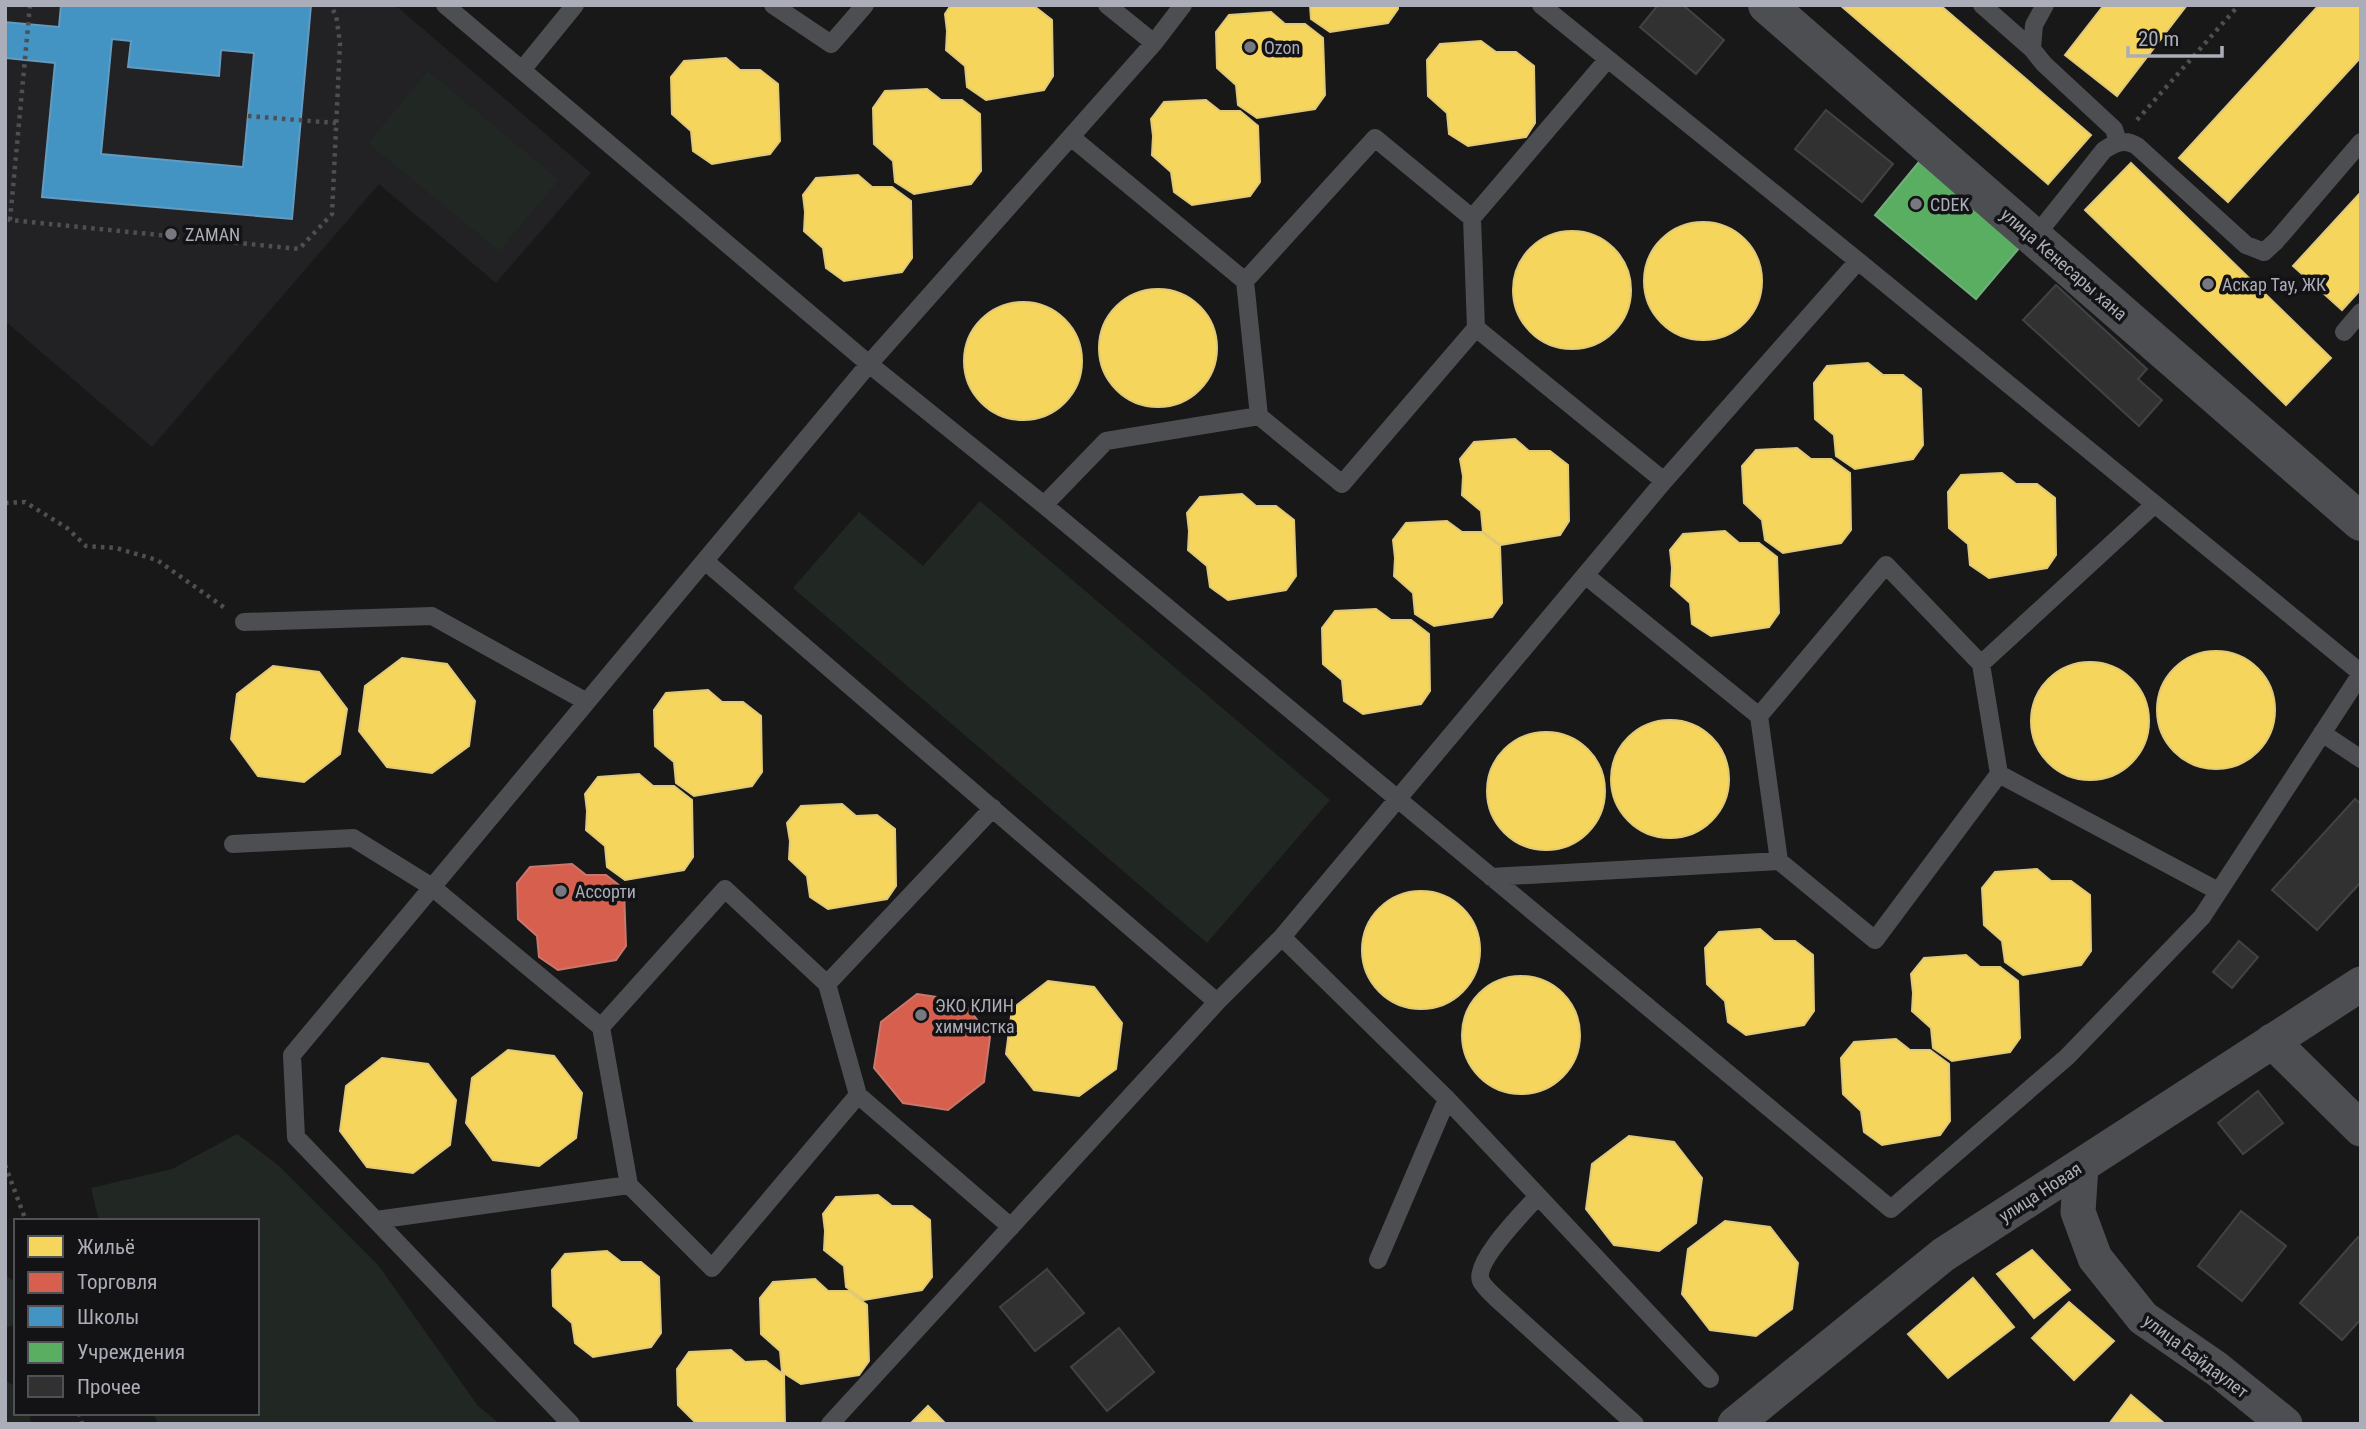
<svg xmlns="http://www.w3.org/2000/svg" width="2366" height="1429" font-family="'Roboto Condensed',sans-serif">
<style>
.built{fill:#222224}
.green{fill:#212722}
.homes{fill:#f6d55c;stroke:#e0c978;stroke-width:2}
.shops{fill:#d6604d;stroke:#c9776d;stroke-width:2}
.schools{fill:#4393c3;stroke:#629bc0;stroke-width:2;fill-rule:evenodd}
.public{fill:#5aae61;stroke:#72ae7b;stroke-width:2}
.building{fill:#313132;stroke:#414244;stroke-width:2}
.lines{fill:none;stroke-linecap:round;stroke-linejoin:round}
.path{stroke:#4e4f52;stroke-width:4.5;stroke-dasharray:3.5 5;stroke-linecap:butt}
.service{stroke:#4d4e51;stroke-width:18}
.minor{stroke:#4d4e51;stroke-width:35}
.tertiary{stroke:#4d4e51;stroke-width:38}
.poi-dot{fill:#787980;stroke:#131214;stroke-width:2.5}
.labels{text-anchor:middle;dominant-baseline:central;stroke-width:7;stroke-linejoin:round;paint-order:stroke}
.poi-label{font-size:18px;fill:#abadb8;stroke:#131214;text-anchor:start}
.street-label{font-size:18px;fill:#abadb8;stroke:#131214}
</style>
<rect width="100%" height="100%" fill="#181818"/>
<path class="built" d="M5 5H395L591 173 496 283 379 184 152 447 5 321Z"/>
<path class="green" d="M428 71 559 180 499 251 368 143Z
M980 501 1330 800 1207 943 793 588 859 512 923 566Z
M237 1134 278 1165 378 1265 478 1406 500 1424H158L153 1413H257V1221H99L91 1188 172 1169Z
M5 1275 16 1282V1324L5 1328Z
M5 1380 16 1387V1413H30L31 1424H5Z"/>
<path class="homes" d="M951 5 1034 6 1052 20 1053 76 1044 90 986 100 967 87 965 66 946 50 947 31 945 14Z
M1310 5H1398V9L1388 23 1330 32 1311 19Z
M1840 5H1940L2091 135 2048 184Z
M2104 5H2187L2117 96 2065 55Z
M2319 5H2361V57L2228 202 2179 158Z
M1271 12 1285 24H1305L1323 38 1325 95 1315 109 1257 118 1238 105 1236 85 1217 68 1216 32 1229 15Z
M1481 41 1496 52H1516L1534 66 1535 123 1526 137 1468 146 1449 134 1447 113 1428 96 1427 60 1440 44Z
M726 58 740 70H760L778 84 780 141 770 154 712 164 693 151 691 131 672 114 671 77 684 61Z
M927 89 941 100H962L980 114 981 171 971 184 914 194 895 182 893 161 874 144 873 108 885 91Z
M1206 100 1220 111H1240L1258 126 1260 182 1250 196 1192 205 1174 192 1171 172 1152 155 1153 136 1151 119 1164 102Z
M2131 163 2331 358 2286 405 2085 210Z
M858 175 872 187H892L911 201 912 258 902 272 844 281 826 268 823 248 804 231 805 212 803 195 816 178Z
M2361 192V289L2342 310 2293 266Z
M1644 281a59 59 0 1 1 118 0a59 59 0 1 1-118 0Z
M1513 290a59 59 0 1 1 118 0a59 59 0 1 1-118 0Z
M1099 348a59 59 0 1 1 118 0a59 59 0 1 1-118 0Z
M964 361a59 59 0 1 1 118 0a59 59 0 1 1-118 0Z
M1868 363 1883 375H1903L1921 389 1923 445 1913 459 1855 469 1836 456 1834 435 1815 419 1814 383 1827 366Z
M1515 439 1529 451H1550L1568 465 1569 521 1560 535 1501 545 1483 532 1481 511 1462 495 1463 476 1460 459 1474 442Z
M1797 448 1811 459H1831L1850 473 1851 530 1841 543 1783 553 1765 540 1762 520 1744 503 1742 466 1756 450Z
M2002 473 2016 484H2037L2055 498 2056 555 2047 568 1989 578 1970 565 1968 544 1949 528 1948 492 1961 475Z
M1242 494 1256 506H1276L1294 520 1296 576 1286 590 1228 600 1210 587 1207 566 1188 550 1189 531 1187 513 1200 497Z
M1447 521 1462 532H1482L1500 546 1502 603 1492 617 1434 626 1415 614 1413 593 1394 576 1395 558 1393 540 1406 523Z
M1725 531 1739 543H1759L1777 557 1779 613 1769 627 1711 636 1692 624 1690 603 1671 586 1672 568 1670 550 1683 534Z
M1376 609 1391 620H1411L1429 634 1430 691 1421 704 1363 714 1344 701 1342 680 1323 664 1322 628 1335 611Z
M2157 710a59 59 0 1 1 118 0a59 59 0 1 1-118 0Z
M402 658 447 664 475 701 469 746 432 773 387 767 359 731 365 686Z
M2031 721a59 59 0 1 1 118 0a59 59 0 1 1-118 0Z
M273 666 319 672 347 709 340 754 304 782 258 776 231 739 237 694Z
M708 690 722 702H743L761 716 762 772 752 786 694 796 676 783 674 762 655 746 654 710 666 693Z
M1611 779a59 59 0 1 1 118 0a59 59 0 1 1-118 0Z
M1487 791a59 59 0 1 1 118 0a59 59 0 1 1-118 0Z
M639 774 653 786H674L692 800 693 857 684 870 625 880 607 867 605 846 586 830 587 811 585 794 598 777Z
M842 804 856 816 877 815 895 829 896 886 887 899 828 909 810 897 807 876 789 859 790 841 787 823 801 806Z
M2037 869 2051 881H2071L2090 895 2091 951 2081 965 2023 975 2005 962 2002 941 1984 925 1982 888 1995 872Z
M1362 950a59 59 0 1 1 118 0a59 59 0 1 1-118 0Z
M1760 929 1774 941H1795L1813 955 1814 1011 1804 1025 1746 1035 1728 1022 1725 1001 1707 984 1705 948 1719 932Z
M1966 955 1980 967H2000L2018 981 2020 1038 2010 1052 1952 1061 1933 1048 1931 1028 1912 1011 1913 993 1911 974 1924 958Z
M1462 1035a59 59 0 1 1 118 0a59 59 0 1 1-118 0Z
M1048 981 1094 987 1122 1023 1116 1069 1079 1096 1034 1090 1006 1054 1012 1009Z
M1896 1039 1910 1050H1930L1949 1064 1950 1121 1940 1135 1882 1145 1864 1132 1861 1111 1843 1094 1841 1058 1854 1042Z
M508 1050 554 1056 582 1093 576 1138 539 1166 493 1160 466 1123 472 1078Z
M382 1058 428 1064 456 1100 450 1145 413 1173 367 1167 340 1131 346 1086Z
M1629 1136 1674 1142 1702 1178 1696 1223 1659 1251 1614 1245 1586 1209 1592 1164Z
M878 1195 892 1206H912L930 1220 932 1277 922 1290 864 1300 846 1287 844 1266 824 1250 825 1231 823 1214 836 1197Z
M1725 1221 1770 1227 1798 1263 1792 1309 1756 1336 1710 1330 1682 1294 1688 1249Z
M2032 1250 2070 1290 2034 1318 1997 1274Z
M607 1251 621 1262H641L659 1277 661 1333 651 1347 593 1357 575 1343 572 1323 553 1306 552 1270 565 1254Z
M1973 1278 2014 1327 1948 1378 1908 1334Z
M815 1279 828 1291H849L867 1305 869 1361 859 1375 801 1384 782 1372 780 1351 761 1334 760 1298 773 1282Z
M2069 1302 2114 1341 2074 1380 2032 1338Z
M731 1350 745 1362 766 1361 784 1375 785 1424H697L678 1405 677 1369 689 1352Z
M2131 1395 2165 1424H2109Z
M928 1406 946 1424H910Z"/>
<path class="shops" d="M572 864 586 875H606L624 889 626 946 616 960 558 970 539 957 537 936 518 919 517 883 530 867Z
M917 994 963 1001 990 1037 984 1082 948 1110 903 1103 874 1068 881 1022Z"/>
<path class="schools" d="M61 5H311L292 219 42 197 55 63 6 58 5 71V22L59 27ZM112 39 131 41 128 67 219 76 221 50 254 53 243 167 101 154Z"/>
<path class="public" d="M1919 162 2020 247 1976 299 1875 215Z"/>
<path class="building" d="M1658 5H1683L1724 40 1696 74 1640 27Z
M1826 110 1893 164 1862 202 1795 149Z
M2056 285 2147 369 2138 379 2162 400 2139 426 2023 320Z
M2355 799 2361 804V882L2317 930 2272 890Z
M2239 941 2258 957 2232 988 2213 972Z
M2258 1091 2283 1123 2243 1154 2218 1123Z
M2241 1211 2286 1246 2242 1301 2198 1266Z
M2358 1237 2361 1239V1319L2342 1340 2300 1303Z
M1047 1269 1084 1313 1035 1351 1000 1307Z
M1119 1328 1154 1372 1107 1411 1071 1367Z"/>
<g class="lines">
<path class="path" d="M30 5 10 220 299 249 332 214 340 43 336 15 330 5
M248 116 336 123
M2137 120 2239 5
M5 503 25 502 67 528 86 546 116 548 157 560 225 608
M5 1165 26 1221
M79 1413 82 1424"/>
<path class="service" d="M445 5 869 364 292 1055 296 1137 571 1424
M773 5 831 44 865 5
M1107 5 1154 43
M1183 5 1154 43 869 364 1044 505 1891 1209 2067 1057 2202 917 2361 674
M1541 5 1858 261 2361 673
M1982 5 2032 49
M2045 5 2034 25 2032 49 2044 64 2114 129 2118 142
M522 70 575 5
M1071 137 1245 281 1375 138 1472 218 1476 328 1342 484 1259 416 1245 281
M1472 218 1607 60
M2034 238 2104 150C2115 143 2125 138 2137 146L2246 245 2264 252 2276 241 2361 142
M1476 328 1664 481
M2344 332 2361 312
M1044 505 1106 441 1259 416
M705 561 1217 1002
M1585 575 1759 716 1886 565 1981 664 1999 774 1875 940 1779 861 1759 716
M244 622 432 616 587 702
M1981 664 2155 504
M2322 733 2361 759
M1999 774 2218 891
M233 844 353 838 432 887 601 1027 725 889 827 984 858 1095 712 1268 629 1185 601 1027
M1491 877 1779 861
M1282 937 1447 1099 1710 1379
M827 984 993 808
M858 1095 1011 1227
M1538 1196C1525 1211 1473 1262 1481 1281 1484 1287 1491 1293 1496 1298L1635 1424
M376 1220 629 1185
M1378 1260 1447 1099
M830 1424 1217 1002 1282 937 1664 481 1858 261"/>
<path class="minor" d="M2272 1041 2361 1129
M2081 1166 2078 1212 2095 1258 2143 1318 2217 1369 2285 1424
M1735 1424 1943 1255 2361 984"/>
<path class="tertiary" d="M1767 5 2361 522"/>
</g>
<g class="poi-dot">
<circle cx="1250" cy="47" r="7"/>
<circle cx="1916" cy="204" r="7"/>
<circle cx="171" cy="234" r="7"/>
<circle cx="2208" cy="284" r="7"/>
<circle cx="561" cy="891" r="7"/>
<circle cx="921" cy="1015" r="7"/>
</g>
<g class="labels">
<g class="poi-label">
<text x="1264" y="47">Ozon</text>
<text x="1930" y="204">CDEK</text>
<text x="185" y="234">ZAMAN</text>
<text x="2222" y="284">Аскар Тау, ЖК</text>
<text x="575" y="891">Ассорти</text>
<text x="935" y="1005">ЭКО КЛИН<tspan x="935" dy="21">химчистка</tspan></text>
</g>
<g class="street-label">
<text transform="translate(2064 264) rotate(41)">улица Кенесары хана</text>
<text transform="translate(2040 1192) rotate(-33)">улица Новая</text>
<text transform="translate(2196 1356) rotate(37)">улица Байдаулет</text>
</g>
</g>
<rect width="2366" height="1429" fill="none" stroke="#abadb8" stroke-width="14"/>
<rect x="14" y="1219" width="245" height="196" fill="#131214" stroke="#505056" stroke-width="2"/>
<rect x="28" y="1236" width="35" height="21" fill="#f6d55c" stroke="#505056" stroke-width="2"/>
<text x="77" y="1254" font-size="21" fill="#abadb8">Жильё</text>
<rect x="28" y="1272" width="35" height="21" fill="#d6604d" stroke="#505056" stroke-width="2"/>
<text x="77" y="1289" font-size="21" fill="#abadb8">Торговля</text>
<rect x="28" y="1306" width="35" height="21" fill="#4393c3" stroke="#505056" stroke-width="2"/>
<text x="77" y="1324" font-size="21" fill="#abadb8">Школы</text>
<rect x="28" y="1342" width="35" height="21" fill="#5aae61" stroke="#505056" stroke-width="2"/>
<text x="77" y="1359" font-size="21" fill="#abadb8">Учреждения</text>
<rect x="28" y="1376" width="35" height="21" fill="#313132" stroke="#505056" stroke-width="2"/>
<text x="77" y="1394" font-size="21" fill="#abadb8">Прочее</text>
<path d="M2128 46v10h94v-10" fill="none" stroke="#abadb8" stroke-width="3.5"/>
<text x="2138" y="46" font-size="21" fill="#abadb8" stroke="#131214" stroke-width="5" paint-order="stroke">20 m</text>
</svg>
